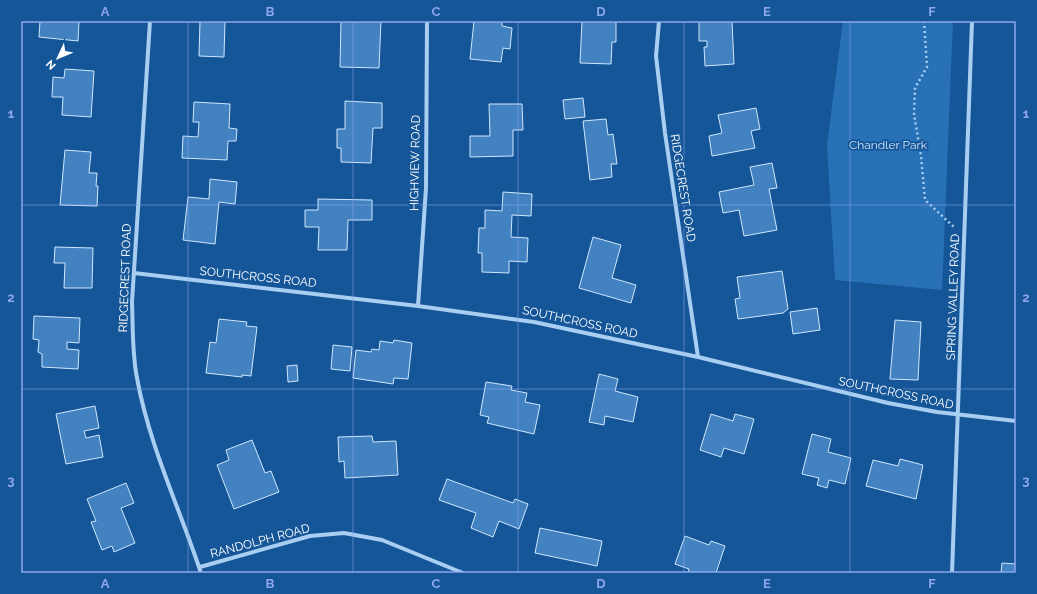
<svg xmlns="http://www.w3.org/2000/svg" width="1037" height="594" font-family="Raleway,sans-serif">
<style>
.green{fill:#2871b6}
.building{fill:#4282c1;stroke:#cfe7fd}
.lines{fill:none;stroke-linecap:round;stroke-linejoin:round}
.path{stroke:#a8cef2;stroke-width:2.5;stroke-dasharray:2 3;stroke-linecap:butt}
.minor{stroke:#a8cef2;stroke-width:4}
.grid{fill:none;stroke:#8ea6ec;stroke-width:1;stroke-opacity:0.55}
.labels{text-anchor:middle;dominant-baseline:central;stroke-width:3.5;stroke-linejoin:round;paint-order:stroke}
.park-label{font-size:12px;fill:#cfe7fd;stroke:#155698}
.street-label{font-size:12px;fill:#fff;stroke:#155698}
.neatline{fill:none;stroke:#8ea6ec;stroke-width:1.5}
.grid-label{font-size:13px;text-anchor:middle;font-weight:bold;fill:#8ea6ec}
</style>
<rect width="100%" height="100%" fill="#155698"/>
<path class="green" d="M843 21H953L942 290 835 280 827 145Z"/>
<path class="building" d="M40 21H79L78 41 39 37Z
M200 21H225L224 57 199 56Z
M341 21H381L379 68 340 67Z
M474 21H502V26L512 28 510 49 503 48 501 62 470 59Z
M582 21H616V42H612L611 64 580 63Z
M699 21H732L734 64 705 66 704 47H707V41H699Z
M65 69 94 71 91 117 62 115 63 97H52L53 77 64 78Z
M583 98 585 117 565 119 563 100Z
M345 101 382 103V128H373L371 163 341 162V148H337V129H345Z
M194 102 230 104 229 128 237 129 236 141H228L227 160 182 158 183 136 198 137 199 122H193Z
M489 104H522L523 130H513V156L470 157V136H490Z
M756 108 760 129 751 131 755 148 712 156 709 136 722 133 718 115Z
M606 119 608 135 613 134 617 164H611L612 177 590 180 583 121Z
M65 150 91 152 89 173H97L96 186H98L97 206 60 205Z
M772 163 777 188 769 189 777 230 744 236 739 210 723 213 719 192 754 185 750 167Z
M210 179 237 182 235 204 219 202 215 244 183 240 188 197 209 199Z
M503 192 532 194 531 216 512 215 511 237 528 238 527 262 509 261V273L482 272V253H478L479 228H485V210L502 211Z
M318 199 372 200V220H348L347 250H318L319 227H305V210H318Z
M593 237 621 245 612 278 636 285 631 303 579 288Z
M55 247 93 248 92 288H64L65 263H54Z
M782 271 788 309 783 313 738 319 735 299 740 298 737 277Z
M817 308 820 330 793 334 790 312Z
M34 316 80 318 79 343 67 342V349L79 350 78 369 42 367V354L38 352 39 340 33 339Z
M219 319 247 322 246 326 257 327 251 376 242 375V377L206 373 210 342 216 343Z
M895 320 921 322 918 380 890 379Z
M394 340 412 343 408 379 394 378 393 384 353 378 356 350 371 352 372 349 379 350 380 341 393 343Z
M333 345 352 347 350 371 331 369Z
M297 365 298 381 288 382 287 366Z
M599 374 618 379 615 391 638 397 633 422 605 416 604 425 589 422Z
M486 382 512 386 511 390 527 393 525 402 540 405 534 434 487 423 489 417 480 415Z
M95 406 99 428 84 431 86 438 99 435 103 457 66 464 56 414Z
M711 414 733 421 735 414 754 419 744 454 724 448 721 457 700 450Z
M812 434 831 439 828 452 851 458 845 484 829 480 827 488 817 485 819 478 802 474Z
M372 436 373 442 396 441 398 475 345 478 344 461 339 462 338 437Z
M252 440 265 473 271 471 279 492 234 509 217 465 229 460 226 450Z
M900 459 923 465 916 499 866 486 873 460 898 466Z
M447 479 513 503 515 499 528 504 519 529 499 521 493 537 471 528 476 513 439 500Z
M126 483 134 503 121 508 135 543 114 552 112 546 102 550 91 522 96 521 87 499Z
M540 528 602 541 597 566 535 553Z
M685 536 709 545 711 541 725 546 716 573H688L689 569 675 564Z
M1002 563 1016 564V573H1001Z"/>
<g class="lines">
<path class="path" d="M924 21 927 67 915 88 914 114 921 156 925 200 954 227"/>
<path class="minor" d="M150 21 132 302C133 327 132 353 137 378 149 445 180 509 201 573
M659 21 656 56 665 133 698 357
M134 273 418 306 534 322 698 357 888 403 937 412 1016 421
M418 306 426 188 427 21
M200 567 310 536 344 533 382 540 463 573
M952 573 972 21"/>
</g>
<path class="grid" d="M188 21V573M353 21V573M518 21V573M684 21V573M850 21V573M21 205H1016M21 389H1016"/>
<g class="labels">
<g class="park-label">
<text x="888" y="145">Chandler Park</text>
</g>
<g class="street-label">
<text transform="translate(415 163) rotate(-89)">HIGHVIEW ROAD</text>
<text transform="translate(683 188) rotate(81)">RIDGECREST ROAD</text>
<text transform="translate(258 277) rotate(6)">SOUTHCROSS ROAD</text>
<text transform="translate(125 278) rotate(-88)">RIDGECREST ROAD</text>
<text transform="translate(953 297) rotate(-88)">SPRING VALLEY ROAD</text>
<text transform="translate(580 322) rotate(12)">SOUTHCROSS ROAD</text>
<text transform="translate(896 393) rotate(12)">SOUTHCROSS ROAD</text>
<text transform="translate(260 541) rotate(-15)">RANDOLPH ROAD</text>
</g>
</g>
<rect width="1037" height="594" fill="none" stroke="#155698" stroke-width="44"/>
<g transform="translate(58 58) rotate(226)" stroke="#155698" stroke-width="3" paint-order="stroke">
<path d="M0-3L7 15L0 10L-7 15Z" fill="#ffffff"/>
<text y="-6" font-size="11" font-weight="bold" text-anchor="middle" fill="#ffffff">N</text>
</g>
<rect x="22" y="22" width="993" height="550" class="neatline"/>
<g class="grid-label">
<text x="105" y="16">A</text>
<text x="270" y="16">B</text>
<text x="436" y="16">C</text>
<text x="601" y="16">D</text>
<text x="767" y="16">E</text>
<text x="932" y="16">F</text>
<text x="11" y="118">1</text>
<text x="1026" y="118">1</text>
<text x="11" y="302">2</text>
<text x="1026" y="302">2</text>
<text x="11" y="485">3</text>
<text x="1026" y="485">3</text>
<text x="105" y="588">A</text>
<text x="270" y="588">B</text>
<text x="436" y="588">C</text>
<text x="601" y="588">D</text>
<text x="767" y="588">E</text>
<text x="932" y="588">F</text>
</g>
</svg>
